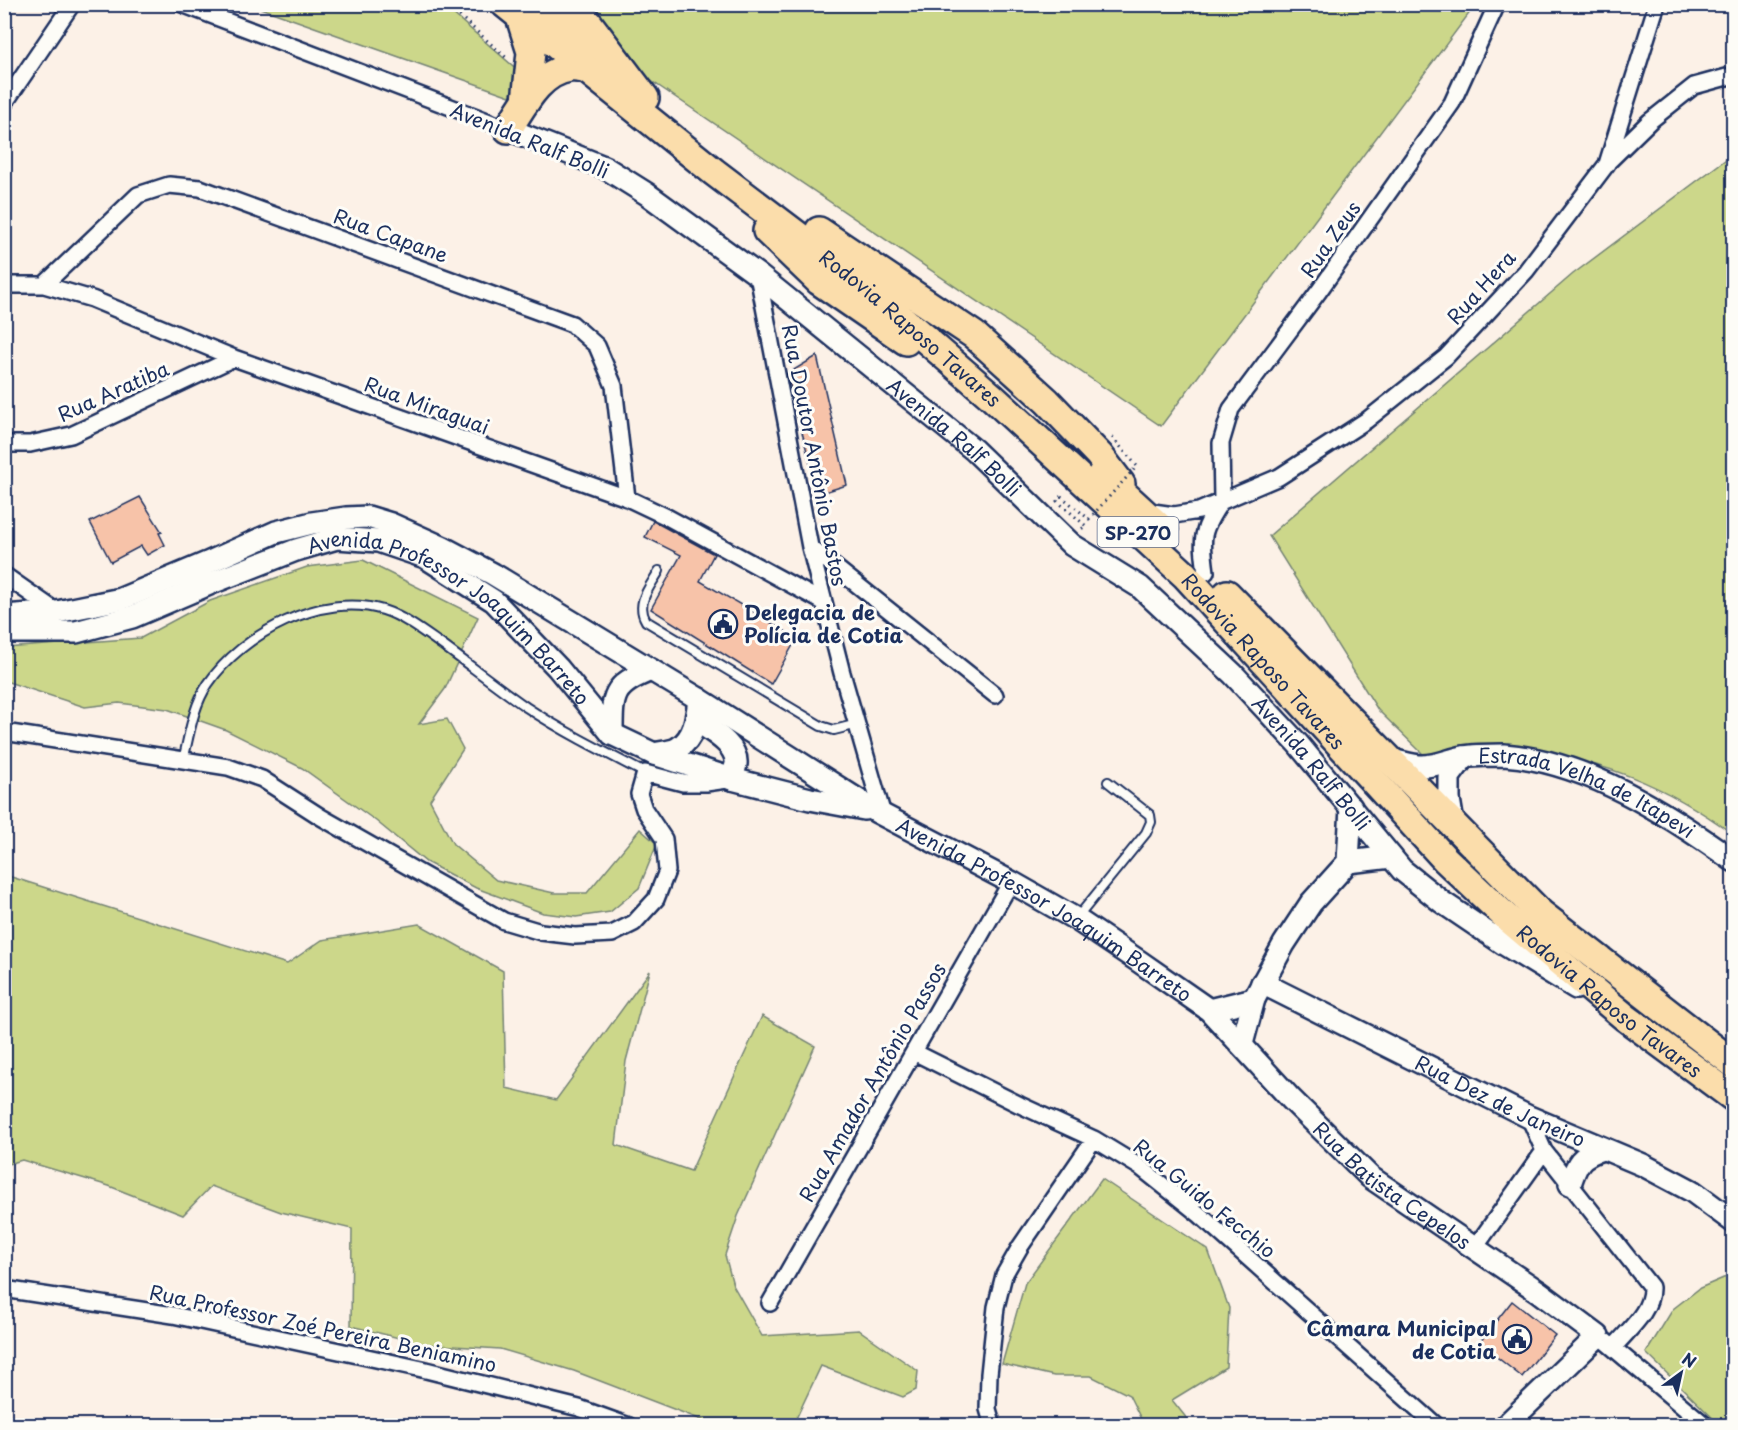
<svg xmlns="http://www.w3.org/2000/svg" width="1738" height="1430" font-family="'Playpen Sans',sans-serif">
<style>
.green{fill:#ccd78a;stroke:#748374;stroke-width:1.5}
.building{fill:#f7c3a9;stroke:#1b2f5e;stroke-width:1.5}
.lines{fill:none;stroke-linecap:round;stroke-linejoin:round}
.service-casing{stroke:#1b2f5e;stroke-width:12}
.minor-casing{stroke:#1b2f5e;stroke-width:20}
.secondary-casing{stroke:#1b2f5e;stroke-width:26}
.motorway-casing{stroke:#1b2f5e;stroke-width:32}
.path{stroke:#1b2f5e;stroke-width:3;stroke-dasharray:1.5 4.5;stroke-linecap:butt}
.service{stroke:#fdfcf7;stroke-width:8}
.minor{stroke:#fdfcf7;stroke-width:15}
.secondary{stroke:#fdfcf7;stroke-width:21}
.motorway{stroke:#fbddab;stroke-width:27}
.path-bridge{stroke:#1b2f5e;stroke-width:3;stroke-dasharray:1.5 4.5;stroke-linecap:butt}
.labels{text-anchor:middle;dominant-baseline:central;stroke-width:6;stroke-linejoin:round;paint-order:stroke}
.shield{fill:#fdfcf7;stroke:#5f6c8c;stroke-width:1.5}
.shield-label{font-size:18px;font-weight:bold;fill:#1b2f5e}
.street-label{font-size:20px;fill:#1b2f5e;stroke:#fdfcf7}
.poi-label{font-size:20px;font-weight:bold;fill:#1b2f5e;stroke:#fdfcf7;text-anchor:start}
</style>
<rect width="100%" height="100%" fill="#fcf1e7"/>
<filter id="ink" filterUnits="userSpaceOnUse"><feTurbulence type="fractalNoise" baseFrequency=".0167" numOctaves="2"/><feDisplacementMap in="SourceGraphic" scale="12" xChannelSelector="R" yChannelSelector="G"/><feConvolveMatrix kernelMatrix="1 2 1 2 8 2 1 2 1" color-interpolation-filters="sRGB"/></filter>
<g filter="url(#ink)">
<path class="green" d="M1450 4 1471 11 1161 426 647 78 582 5Z
M252 5H443L520 72 510 96Z
M1733 154V834C1667 786 1600 757 1517 752 1487 750 1455 754 1425 756L1378 710 1269 536 1573 274Z
M363 560 478 617 445 689 419 724 447 719 463 749 430 800 453 844 496 880 554 893H587L640 829 657 844 639 888 610 912 576 917 543 913 476 888 426 862 376 821 302 768 226 730 167 709 119 703 85 707 5 681V648L141 638 210 601 307 567Z
M5 875 287 964 322 940 419 924 503 971 506 1088 556 1100 650 971 626 1061 616 1145 691 1171 762 1016 815 1046 738 1216 725 1255 733 1285 762 1336 859 1330 918 1371 916 1390 903 1397 821 1366 793 1425H715L574 1371 500 1349 423 1344 351 1326 352 1229 281 1212 211 1186 183 1215 109 1186 22 1160 5 1165Z
M1102 1179 1208 1250 1229 1308 1226 1367 1172 1400 1192 1425H1144L1129 1395 1091 1376H1054L1002 1364 1025 1283Z
M1733 1274V1425H1720L1646 1353 1673 1309 1700 1288Z"/>
<path class="building" d="M817 356 847 485 818 494 787 374Z
M140 497 162 532 159 533 165 545 147 555 141 546 111 562 90 522Z
M653 521 714 554 700 581 797 638 771 684 651 609 681 555 645 537Z
M1512 1301 1555 1335 1522 1377 1479 1343Z"/>
<g class="lines">
<g class="service-casing">
<path id="service" d="M659 571C650 587 635 603 646 621L821 726 834 730 858 724
M183 761C189 736 193 706 208 684 242 634 322 591 383 610 402 616 421 630 438 642 467 663 496 686 526 707 564 732 604 752 645 773
M1077 918 1146 833 1151 822 1150 815 1108 782"/>
</g>
<g class="minor-casing">
<path id="minor" d="M182 4 508 129
M4 104 72 4
M1609 161 1650 121 1694 86 1734 75
M758 275 810 547 842 673 883 815
M4 285H44L92 299 234 358 627 498 667 517 823 602
M44 285 138 195 169 185 200 188 572 324 597 346 614 386 627 498
M4 444H30L71 435 234 358
M1222 500 1221 443 1231 409 1319 291 1452 103 1497 4
M1146 511 1174 515 1199 511 1279 477 1367 420 1446 357 1526 271 1607 164 1657 4
M810 547 995 695
M1206 572C1201 536 1201 531 1222 500
M4 575 57 612
M4 732 228 767 262 779 321 817 504 921 541 932 575 936 612 934 634 923 656 899 667 871 664 839 644 809 639 794 645 773 683 783H706L727 780
M914 1052 1020 1105 1094 1139 1140 1167 1200 1215 1437 1426
M1529 1117 1544 1151 1651 1287C1652 1311 1629 1329 1614 1347
M1474 1249 1544 1151
M4 1289 173 1315 422 1369 579 1408 629 1426
M770 1303 1011 882
M1605 1341 1706 1426
M993 1426 988 1409 989 1374 996 1307 1004 1275 1020 1247 1094 1139"/>
</g>
<g class="secondary-casing">
<g id="secondary">
<path id="s1" d="M508 129 604 167 647 194 758 275 974 450 1072 545 1140 587 1233 674 1298 744 1402 870 1442 902 1504 944 1576 988"/>
<path id="s2" d="M4 616 57 612 121 599 207 563 276 532 312 523 346 518 368 517 391 524 442 547 493 574 699 699 877 812 1011 882 1076 919 1140 962 1209 1010 1291 1099 1370 1177 1539 1292 1598 1336 1505 1426"/>
<path id="s3" d="M4 632H76L132 617 209 584 296 550 337 538 378 541 425 557 494 601 558 668 612 734 654 754 732 779 810 799 864 809"/>
<path d="M697 721C711 731 738 745 736 764 735 769 733 774 732 779"/>
<path d="M612 734C612 695 612 685 651 670"/>
<path d="M654 754C661 752 672 752 678 748 695 738 697 716 699 699"/>
<path id="s4" d="M1392 760C1402 762 1413 766 1423 766 1437 766 1449 760 1463 757 1475 755 1491 755 1504 755 1587 761 1668 814 1734 861"/>
<path d="M1453 823 1449 799V777L1464 757"/>
<path d="M1348 862 1391 857"/>
<path id="s5" d="M1262 983 1529 1117 1643 1165 1692 1191 1734 1222"/>
<path d="M1209 1010 1254 999"/>
<path d="M1242 1044 1254 999 1284 944 1311 903 1348 862 1351 807"/>
<path d="M1570 1184C1577 1163 1580 1156 1602 1149"/>
</g>
</g>
<g class="motorway-casing">
<g id="motorway">
<path id="s6" d="M505 4 714 172 863 285 991 396 1185 575 1445 859 1505 916 1626 1018 1734 1098"/>
<path d="M540 4 601 59"/>
<path d="M574 4 645 98"/>
<path d="M520 17 531 52 526 101"/>
<path d="M508 129C523 106 539 72 570 68 576 67 582 69 588 70"/>
<path d="M767 231 819 281 906 341"/>
<path d="M819 231 974 335 1047 401 1099 455 1121 484"/>
<path d="M1102 474 1164 531"/>
<path d="M1227 594 1541 914 1734 1064"/>
</g>
</g>
<path class="path" d="M446 4 508 59
M1061 496 1057 501 1086 526 1081 529"/>
<use href="#service" class="service"/>
<use href="#minor" class="minor"/>
<use href="#secondary" class="secondary"/>
<use href="#motorway" class="motorway"/>
<path class="path-bridge" d="M1061 496 1089 519 1137 466 1112 437"/>
</g>
</g>
<defs>
<g id="civic-ring" transform="scale(1.5)"><circle r="9.5" fill="#fdfcf7" stroke="#1b2f5e" stroke-width="1.5"/><path d="M-.6-6.5H3V-4.5H.6V-3L4-1V1h2V6H-6V1h2V-1L-.6-3ZM-1.2 2.5V6h2.4V2.5Z" fill="#1b2f5e"/></g>
</defs>
<g fill-rule="evenodd">
<use href="#civic-ring" x="723" y="624"/>
<use href="#civic-ring" x="1517" y="1339"/>
</g>
<g class="labels">
<rect class="shield" x="1097.5" y="517" width="81" height="30" rx="4.5"/>
<g class="shield-label">
<text x="1138" y="532">SP-270</text>
</g>
<g class="street-label">
<text transform="translate(530 140) rotate(22)">Avenida Ralf Bolli</text>
<text transform="translate(391 235) rotate(20)">Rua Capane</text>
<text transform="translate(1330 239) rotate(-55)">Rua Zeus</text>
<text transform="translate(1481 287) rotate(-48)">Rua Hera</text>
<text stroke="none"><textPath href="#s6" startOffset="519">Rodovia Raposo Tavares</textPath></text>
<text transform="translate(113 391) rotate(-24)">Rua Aratiba</text>
<text transform="translate(427 405) rotate(20)">Rua Miraguai</text>
<text stroke="none"><textPath href="#s1" startOffset="546">Avenida Ralf Bolli</textPath></text>
<text transform="translate(815 455) rotate(79)">Rua Doutor Antônio Bastos</text>
<text stroke="none"><textPath href="#s3" startOffset="489">Avenida Professor Joaquim Barreto</textPath></text>
<text stroke="none"><textPath href="#s6" startOffset="1005">Rodovia Raposo Tavares</textPath></text>
<text stroke="none"><textPath href="#s1" startOffset="1032">Avenida Ralf Bolli</textPath></text>
<text stroke="none"><textPath href="#s4" startOffset="204">Estrada Velha de Itapevi</textPath></text>
<text stroke="none"><textPath href="#s2" startOffset="1164">Avenida Professor Joaquim Barreto</textPath></text>
<text stroke="none"><textPath href="#s6" startOffset="1491">Rodovia Raposo Tavares</textPath></text>
<text transform="translate(872 1082) rotate(-60)">Rua Amador Antônio Passos</text>
<text stroke="none"><textPath href="#s5" startOffset="266">Rua Dez de Janeiro</textPath></text>
<text stroke="none"><textPath href="#s2" startOffset="1612">Rua Batista Cepelos</textPath></text>
<text transform="translate(1205 1198) rotate(39)">Rua Guido Fecchio</text>
<text transform="translate(323 1328) rotate(12)">Rua Professor Zoé Pereira Beniamino</text>
</g>
<g class="poi-label">
<text x="744" y="612">Delegacia de<tspan x="744" dy="23">Polícia de Cotia</tspan></text>
<text x="1496" y="1328" text-anchor="end">Câmara Municipal<tspan x="1496" dy="23">de Cotia</tspan></text>
</g>
</g>
<rect width="1738" height="1430" fill="none" stroke="#fdfcf7" stroke-width="24"/>
<rect x="12" y="12" width="1714" height="1406" fill="none" stroke="#1b2f5e" stroke-width="2" filter="url(#ink)"/>
<g transform="translate(1681 1373) rotate(33)" stroke="#fdfcf7" stroke-width="4.5" paint-order="stroke">
<path d="M0-4.5L10 22L0 15L-10 22Z" fill="#1b2f5e"/>
<text y="-9" font-size="16" font-weight="bold" text-anchor="middle" fill="#1b2f5e">N</text>
</g>
</svg>
